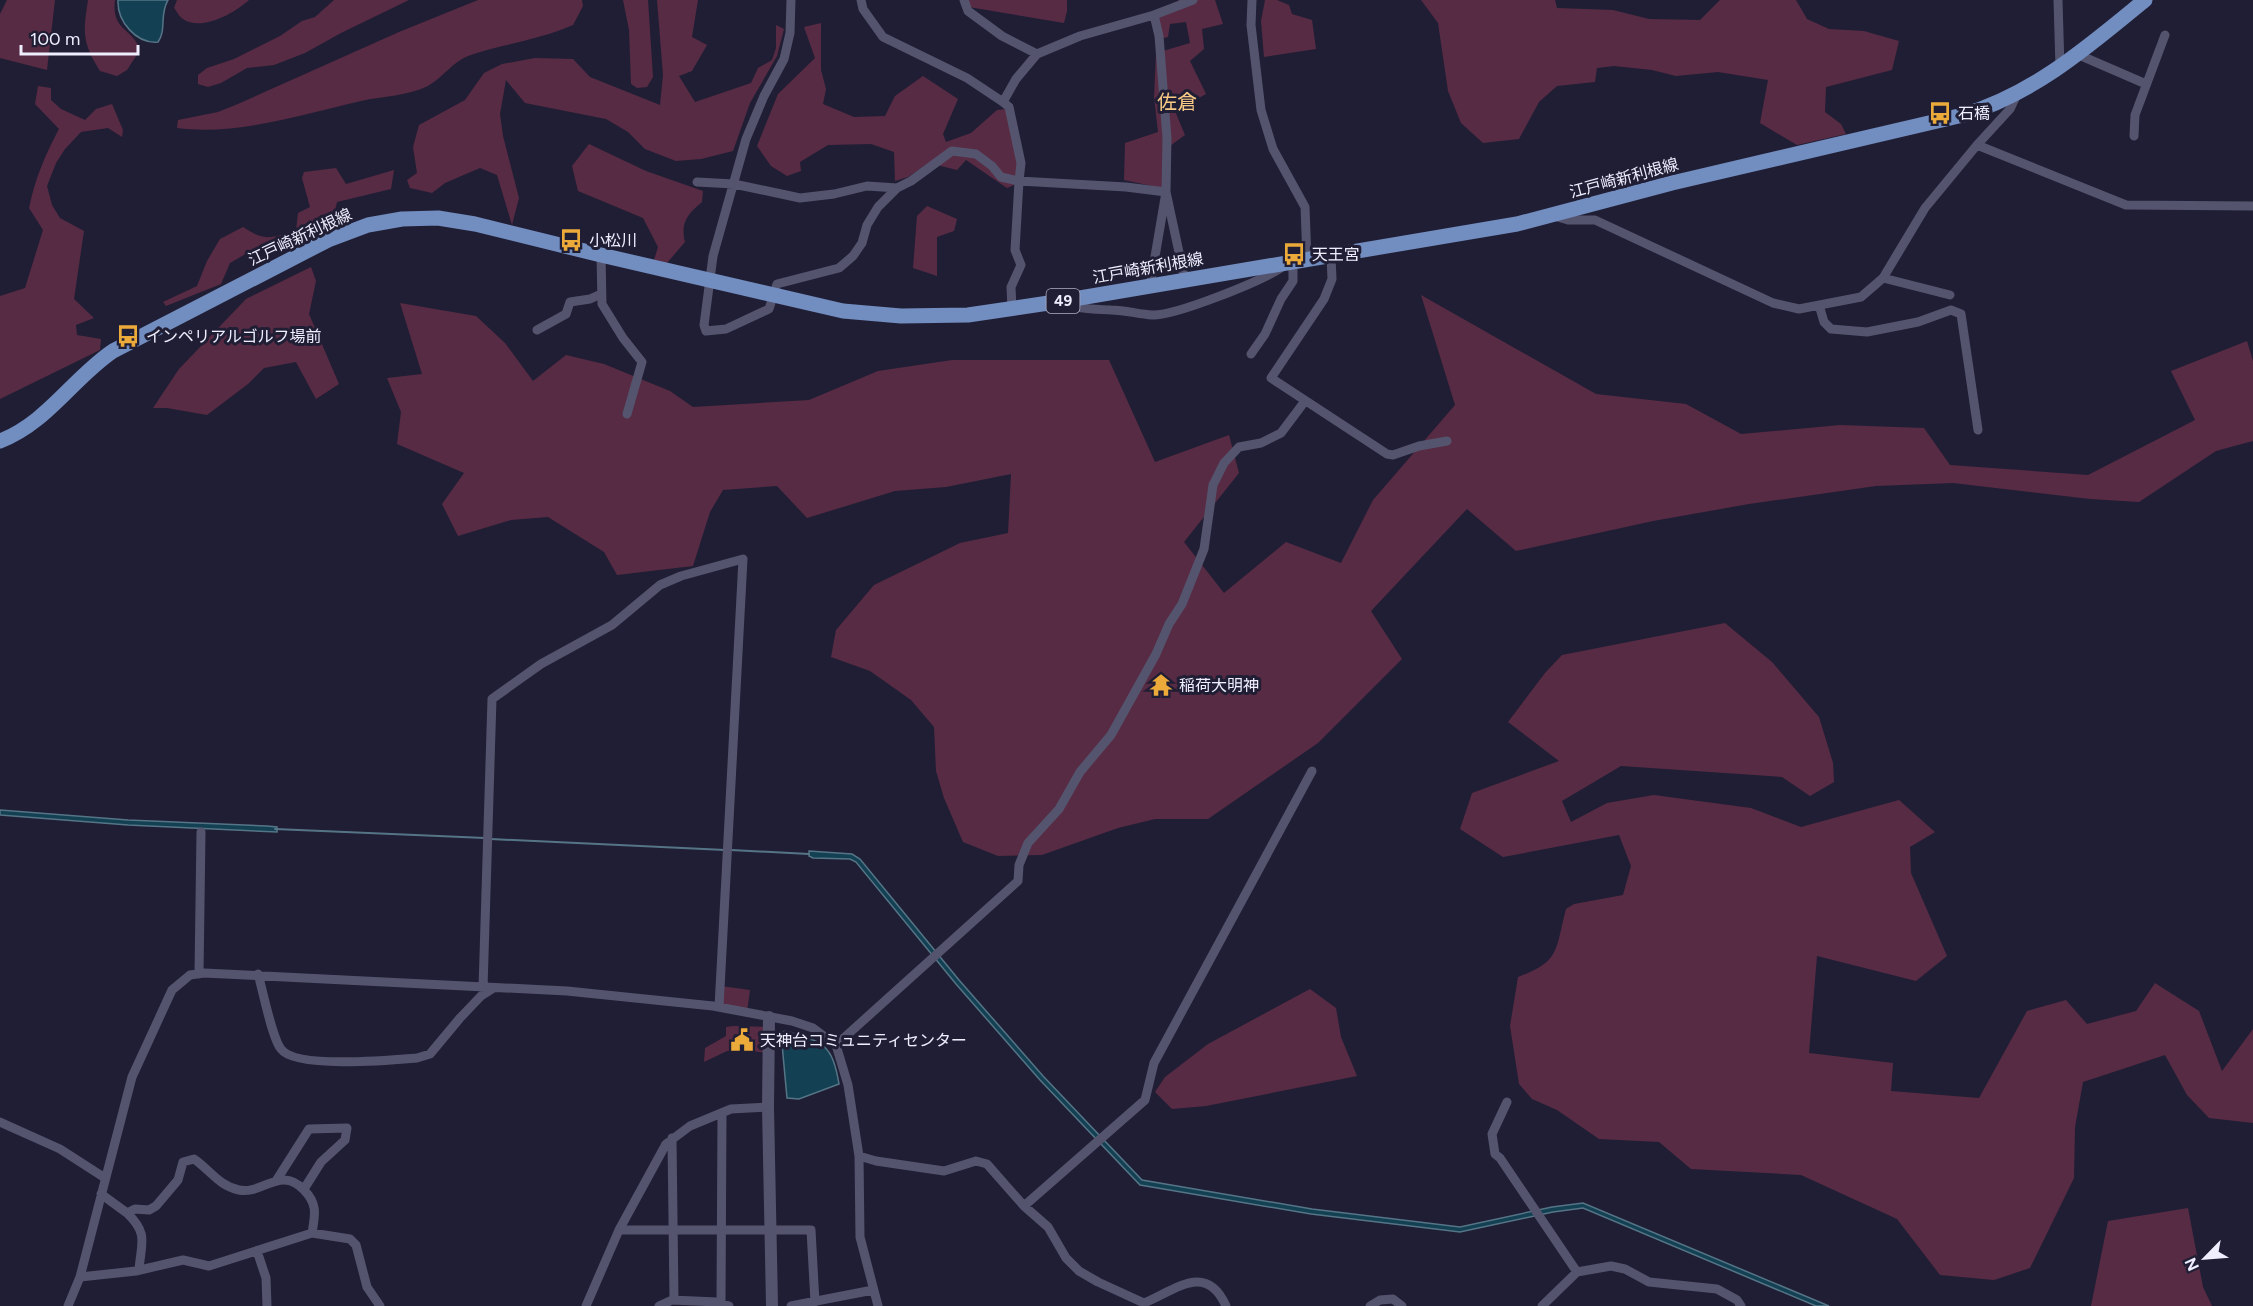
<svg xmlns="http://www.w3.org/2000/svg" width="2253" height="1306" font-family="Figtree,'Noto Sans JP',sans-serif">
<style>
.green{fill:#572b43}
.water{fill:#134153;stroke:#557586;stroke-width:1.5}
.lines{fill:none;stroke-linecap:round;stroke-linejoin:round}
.stream{stroke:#557586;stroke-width:2}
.minor{stroke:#55546e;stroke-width:9}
.tertiary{stroke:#55546e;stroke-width:12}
.primary{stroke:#728dbf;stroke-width:15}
.labels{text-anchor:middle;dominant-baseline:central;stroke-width:6;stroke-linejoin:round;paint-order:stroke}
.shield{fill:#201e35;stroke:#b1b0c2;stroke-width:1.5}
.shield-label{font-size:15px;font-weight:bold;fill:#efeefe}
.poi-label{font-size:16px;fill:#efeefe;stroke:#201e35;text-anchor:start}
.street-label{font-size:16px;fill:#efeefe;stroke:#201e35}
.quarter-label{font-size:20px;fill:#f7c985;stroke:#201e35}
</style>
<rect width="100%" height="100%" fill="#201e35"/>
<path class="green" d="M7 0H55L47 70 0 58V14Z
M88 0H115C111 31 133 28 140 50L127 70 117 76 100 71C82 42 83 33 88 0Z
M177 0H249C235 13 201 32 183 19 179 17 177 11 174 8Z
M334 0H409L341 33 305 53 274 65 247 68 221 83 208 87 198 84V75L207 68 234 59 280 36 302 21 315 17Z
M478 0H582L583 6 573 25C539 40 503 44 468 56 454 61 442 78 428 86 408 96 383 96 361 101 303 114 238 136 177 128L178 120 218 112 238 104 399 32Z
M623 0H648L653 77 647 87 637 88 631 84 629 30Z
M657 0H698L692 37 707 45 692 71 679 76 695 102 751 83 758 68 772 60 776 48V25L784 29 777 56 750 103 733 151 701 159 676 161 645 149 628 132 606 119 525 103 506 80 500 114 503 136 519 198 512 225 497 175 480 168 445 183 432 193 410 188 407 180 417 173 413 147 419 125 465 100 484 73 502 64 535 58 573 59 590 77 660 105 663 75Z
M968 0H1067V11L1064 23 969 7Z
M1178 0H1215L1223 24 1202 29 1204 49 1190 61 1206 94 1175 111 1185 135 1163 151 1166 189 1124 180 1125 143 1158 132 1154 97 1156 53 1190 43 1186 22 1170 24 1168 37 1155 40 1158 16 1179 10Z
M1265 0H1277L1289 5 1292 14 1312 20 1316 49 1264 57 1261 21Z
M1421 0H1555L1557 8 1613 10 1649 19 1700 20 1720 0H1796L1807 19 1829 29 1864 31 1899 41 1892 70 1826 87 1825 112 1841 124 1846 134 1797 145 1760 123 1768 80 1718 72 1676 76 1652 70 1614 66 1597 68 1595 82 1557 86 1539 102 1519 139 1483 143 1461 123 1448 91 1438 23Z
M821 23V70L826 89 823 104 854 117 885 116 895 96 923 76 958 99 943 134 946 142 971 133 997 110 1006 109 1018 165 1014 185 1007 188 966 160 957 170 929 163 908 177 895 181 894 152 871 144 828 145 800 162 801 171 787 176 771 166 757 146 778 94 815 58 804 27Z
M38 86 51 88V100L61 109 85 120 96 109 112 104 123 130 122 137 108 128 81 132 65 149 56 163 47 186 52 205 60 218 84 231 74 299 94 318 76 325 77 335 101 339 100 350 0 399V296L25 288 43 230 29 208C35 179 45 155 59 129L35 104Z
M589 144 646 171 703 191 702 202C688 214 680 222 685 242L667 263 654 260 658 247 643 218 578 191 572 166Z
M336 168 346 184 394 170 391 189 337 202 333 218 309 225 308 243 279 249 256 248 230 263 221 284 166 306 163 302 197 286 207 261 220 239 243 227C266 242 271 238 296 230L298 213 310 207 302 178 304 172Z
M927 206 957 219 954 231 937 237V276L913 268 917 216Z
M311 267 316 281 309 314 339 384 316 399 296 362 264 368 248 384 207 415 167 408H153L179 369 246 299Z
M1421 295 1596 394 1686 404 1741 434 1840 425 1924 428 1950 465 2088 475 2195 420 2171 371 2247 341 2253 361V441L2216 451 2139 502 2090 499 1953 483 1876 486 1749 504 1653 521 1516 551 1467 509 1371 611 1402 659 1318 743 1208 819H1155L1118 828 1042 855 998 856 963 842 944 798 936 771 934 727 911 700 870 671 831 657 836 630 874 585 960 543 1008 533 1011 474 946 487 895 491 807 518 777 486 723 490 710 512 693 566 617 575 604 552 548 517 511 520 458 536 442 504 464 473 397 444 401 412 387 378 422 374 400 303 476 316 505 343 533 381 566 355 604 364 670 391 693 407 809 400 878 371 952 360H1109L1155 462 1229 435 1239 473 1184 542 1224 593 1286 542 1341 563 1373 500 1455 405Z
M1725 623 1772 662 1819 717 1833 763 1834 782 1810 796 1782 777 1621 766 1562 801 1571 822 1607 803 1654 795 1751 808 1801 827 1899 800 1935 832 1910 847 1911 873 1947 956 1916 981 1817 956 1809 1053 1893 1063 1891 1091 1979 1098 2027 1011 2066 1000 2087 1024 2136 1011 2155 983 2199 1011 2222 1071 2253 1029V1123L2209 1118 2187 1095 2165 1055 2083 1082 2075 1127 2074 1178 2030 1268 1994 1280 1940 1275 1897 1219 1801 1175 1691 1169 1659 1142 1599 1139 1557 1110 1532 1099 1519 1084 1510 1026 1518 977C1561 961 1555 950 1566 909L1574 904 1623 895 1631 866 1619 835 1503 857 1460 829 1472 793 1559 761 1508 722 1545 673 1562 655Z
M721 986 750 990 747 1012 719 1007Z
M1310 989 1336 1008 1341 1037 1357 1076 1206 1106 1172 1109 1155 1092 1165 1077 1208 1044Z
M733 1026 769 1027V1053L751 1051V1037L734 1034 731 1051H727L704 1062 705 1048 726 1036V1027Z
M2188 1208 2203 1287 2212 1306H2091L2108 1221Z"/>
<path class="water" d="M118 0H168C159 15 167 29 158 42 136 44 117 21 118 0Z
M0 810 128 820 267 826 277 827V832L128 825 0 815Z
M809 851 852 854 860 859 959 980 1043 1076 1142 1180 1312 1209 1460 1227 1552 1207 1583 1203 1829 1306H1816L1583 1208 1553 1212 1460 1232 1311 1214 1140 1185 1040 1080 956 984 856 862 850 859 813 858 809 856Z
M785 1031C823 1042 832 1043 839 1084L799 1099 787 1098 781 1033Z"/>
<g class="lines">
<path class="stream" d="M275 829 485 838
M491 839 725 850
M731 850 809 854"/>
<path class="minor" d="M791 0 790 33 784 59 764 96 746 139 713 256 704 325 706 331 726 329 769 309 777 284 839 268 853 256 862 243 867 225 878 207 897 188
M861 0 863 9 883 37 967 78 1003 102
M964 0 968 11 1002 36 1037 54
M1252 0 1251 25 1261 110 1273 149 1305 207 1307 260
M2058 0 2060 68
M1154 15 1159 36 1167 138 1166 192 1185 280
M2079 55 2146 84
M2134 136 2135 115 2165 35
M1977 145 2126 205 2253 206
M697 182 734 184 800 198 834 194 867 186 897 188 911 181 952 151 976 154 992 166 1001 177 1019 181 1021 163 1009 107 1003 102 1016 79 1037 54 1080 36 1154 15 1193 0
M1554 216 1568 220H1595L1773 303 1799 309 1861 297 1883 278 1925 208 1977 145 2010 109 2018 92
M601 255 602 304 623 338 642 362 627 414
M1331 256 1332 279 1324 299 1271 378 1387 454 1393 455 1419 446 1447 441
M1883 278 1950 295
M1062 301C1077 310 1093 309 1111 310 1125 310 1138 314 1152 315 1175 316 1262 281 1282 267
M1819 305 1824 322 1831 329 1867 332 1918 322 1951 310 1961 314 1978 430
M1012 309 1011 287 1021 265 1015 250 1019 181 1126 187 1166 192 1150 286
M537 330 566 314 570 302 590 299 601 294
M1251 354 1265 334 1281 299 1293 281V262
M199 974 201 832
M258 974C263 991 272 1038 281 1049 295 1069 393 1060 417 1058L430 1054 460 1018 481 996 492 989
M483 988 492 699 541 664 612 625 660 585 681 576 743 559 719 1007
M836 1045 1018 881 1019 865 1028 843 1059 809 1080 772 1111 735 1156 654 1169 624 1182 604 1204 549 1213 485 1224 463 1239 447 1261 443 1281 433 1305 401
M1507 1102 1492 1134 1495 1154 1500 1158 1577 1272
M0 1122 60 1149 105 1178
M672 1138 674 1300
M859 1156 876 1161 944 1171 976 1161 987 1164 1024 1206 1048 1227 1066 1258 1079 1271 1098 1282 1144 1303C1174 1291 1206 1261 1226 1306
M276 1181 309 1129 347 1128 345 1140 321 1162 304 1189
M101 1194 127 1213 135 1209 149 1210 156 1206 178 1180 183 1162 194 1159C210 1170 219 1186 239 1190 262 1195 281 1165 304 1190 318 1204 315 1215 312 1233
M1024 1206 1145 1100 1154 1063 1312 771
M127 1213C149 1234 141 1243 139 1270
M619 1230H811L815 1302
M257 1251 266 1278 267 1306
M80 1277 136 1271 183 1260 209 1266 312 1233 350 1239 356 1245 367 1287 380 1306
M721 1303 722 1113
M68 1306 80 1277 132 1077 172 990 190 975 204 973 567 991 713 1006 792 1021 813 1028 836 1045 848 1085 859 1156 860 1237 878 1306
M586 1306 619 1230 666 1144 690 1126 731 1109 768 1107
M659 1306 672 1300 717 1302 729 1306
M791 1306 873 1290
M1370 1306 1380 1300 1393 1299 1402 1306
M1542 1306 1577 1272 1611 1266 1625 1269 1649 1282 1717 1289 1737 1300 1741 1306"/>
<path class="tertiary" d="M769 1017 768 1107 772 1306"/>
<path class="primary" d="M0 441C47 423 73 378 113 351L328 240 368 225 402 219 438 218 475 224 601 255 843 311 901 316 968 315 1062 301 1517 224 1672 183 1963 115C2034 94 2089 46 2145 0"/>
</g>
<defs>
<g id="bus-bare" transform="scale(1.8)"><path d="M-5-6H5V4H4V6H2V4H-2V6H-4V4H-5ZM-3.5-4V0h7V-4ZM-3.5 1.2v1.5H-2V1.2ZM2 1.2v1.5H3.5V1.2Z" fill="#ebaa39" stroke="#201e35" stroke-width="2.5" paint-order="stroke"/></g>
<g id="temple-bare" transform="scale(1.8)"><path d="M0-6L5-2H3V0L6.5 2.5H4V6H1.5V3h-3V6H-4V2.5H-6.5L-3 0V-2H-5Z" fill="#ebaa39" stroke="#201e35" stroke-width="2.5" paint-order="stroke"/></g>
<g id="civic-bare" transform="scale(1.8)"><path d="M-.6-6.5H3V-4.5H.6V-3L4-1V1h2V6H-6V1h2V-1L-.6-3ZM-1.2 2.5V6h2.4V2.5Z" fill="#ebaa39" stroke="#201e35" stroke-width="2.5" paint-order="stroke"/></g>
</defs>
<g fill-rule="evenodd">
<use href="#bus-bare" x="1940" y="113"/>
<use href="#bus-bare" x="571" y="240"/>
<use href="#bus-bare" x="1294" y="254"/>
<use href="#bus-bare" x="128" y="336"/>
<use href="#temple-bare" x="1161" y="685"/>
<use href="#civic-bare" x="742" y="1040"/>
</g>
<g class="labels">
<rect class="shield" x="1046.5" y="289" width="33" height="24" rx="4.5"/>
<g class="shield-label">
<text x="1063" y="301">49</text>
</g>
<g class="poi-label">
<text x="1958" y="113">石橋</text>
<text x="589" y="240">小松川</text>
<text x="1312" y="254">天王宮</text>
<text x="146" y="336">インペリアルゴルフ場前</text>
<text x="1179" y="685">稲荷大明神</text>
<text x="760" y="1040">天神台コミュニティセンター</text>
</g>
<g class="street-label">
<text transform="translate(1624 178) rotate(-15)">江戸崎新利根線</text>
<text transform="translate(300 237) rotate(-25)">江戸崎新利根線</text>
<text transform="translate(1148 268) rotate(-10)">江戸崎新利根線</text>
</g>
<g class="quarter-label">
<text x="1177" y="102">佐倉</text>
</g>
</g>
<g transform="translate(2205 1258) rotate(245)" stroke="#201e35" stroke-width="4.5" paint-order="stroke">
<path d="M0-4.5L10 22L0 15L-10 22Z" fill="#efeefe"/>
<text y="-9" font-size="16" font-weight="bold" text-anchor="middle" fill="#efeefe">N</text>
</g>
<path d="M21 45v9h117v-9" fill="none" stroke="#efeefe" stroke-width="3"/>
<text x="30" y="45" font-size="18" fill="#efeefe" stroke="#201e35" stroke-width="4.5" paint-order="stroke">100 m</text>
</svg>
